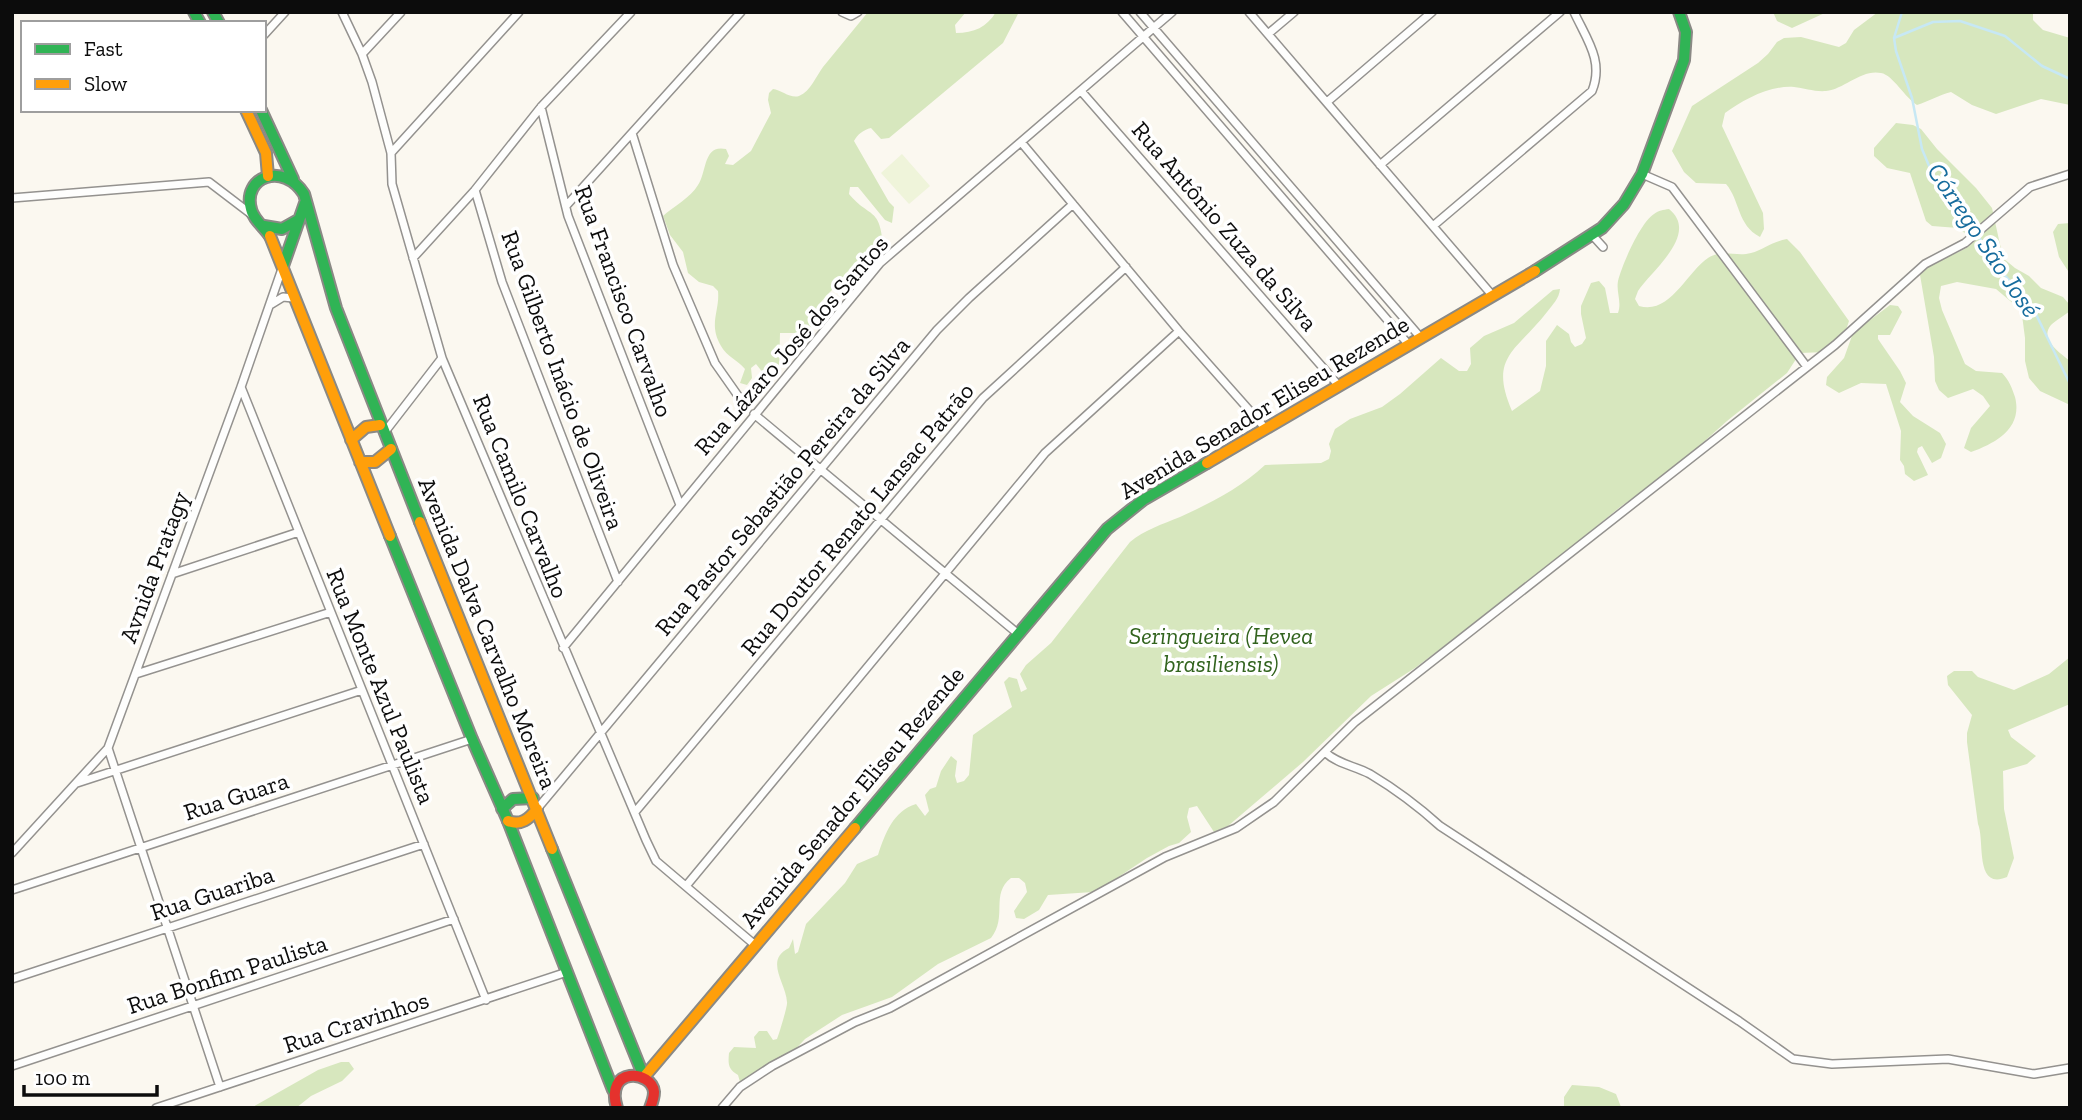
<svg xmlns="http://www.w3.org/2000/svg" width="2082" height="1120" font-family="'Zilla Slab',serif">
<style>
.forest{fill:#d7e7be}
.pitch{fill:#eff4da}
.lines{fill:none;stroke-linecap:round;stroke-linejoin:round}
.stream{stroke:#c7e8f4;stroke-width:2.5}
.street-casing{stroke:#94928f;stroke-width:10}
.fast-casing{stroke:#8a8985;stroke-width:14}
.slow-casing{stroke:#8a8985;stroke-width:14}
.jam-casing{stroke:#8a8985;stroke-width:14}
.street{stroke:#fefefd;stroke-width:7}
.fast{stroke:#30b455;stroke-width:10}
.slow{stroke:#ff9f0a;stroke-width:10}
.jam{stroke:#e5322d;stroke-width:10}
.labels{text-anchor:middle;dominant-baseline:central;stroke-width:7;stroke-linejoin:round;paint-order:stroke}
.street-label{font-size:24px;fill:#0c0c0c;stroke:#fff}
.park-label{font-size:24px;font-style:italic;fill:#31631d;stroke:#fff}
.water-label{font-size:26px;font-style:italic;fill:#166c9d;stroke:#fff}
</style>
<rect width="100%" height="100%" fill="#fbf8f0"/>
<path class="forest" d="M868 12H966L955 25 956 33C974 33 987 27 996 12H1019L1003 43 889 138 881 139 871 128C863 130 858 134 854 141L889 202 894 207 892 223 885 220 858 187H850L849 194C870 219 880 206 883 246 865 267 838 280 821 302 815 310 813 324 809 333H780L779 373 776 379H768L756 364 751 368 752 378 747 385 740 383 745 369C738 360 727 357 721 346 708 324 720 311 718 291L713 286 699 282 688 273 683 252 670 235 663 216C673 207 691 197 698 185 707 172 703 144 726 149L729 156 725 164 733 165 751 151 771 113 768 100 769 93 773 89C781 90 791 99 799 96 811 91 816 76 823 67 838 49 853 30 868 12Z
M1773 12H1827L1792 28 1777 21Z
M1878 12H2033V20L2043 30 2070 38V105L2041 99 1996 114 1972 105 1951 92C1939 95 1929 101 1917 105 1905 98 1893 75 1881 73 1861 69 1845 89 1826 91 1815 92 1804 88 1794 87 1770 85 1743 100 1725 113L1722 126 1763 213 1764 229 1760 237C1737 225 1740 200 1726 184L1696 183 1684 172 1672 151 1692 106 1758 63 1768 54 1777 42 1784 38 1801 37 1839 47 1846 43 1854 30Z
M1896 123 1913 125 1921 129 1937 149 1976 188 1992 208 2003 258 2015 268 2029 276 2041 288 2063 297 2069 304 2070 311C2064 316 2056 320 2051 325 2039 339 2060 353 2070 361V405L2040 391 2029 378 2025 361V338L2022 315 2015 305 1996 289 1957 282 1941 286 1939 298 1942 310 1965 364 1976 371 2002 373C2009 380 2012 388 2015 397 2023 428 1996 443 1971 452L1964 448 1971 428 1990 406 1983 396 1973 389 1948 398 1939 390 1935 381 1934 357 1920 275C1928 255 1956 259 1971 244L1970 237 1958 228 1932 226 1926 221 1910 173 1887 168 1874 156V148Z
M1669 209C1700 234 1651 271 1638 291L1635 299 1639 306C1670 315 1686 273 1708 258 1721 249 1737 257 1751 253 1763 250 1771 242 1787 239L1800 252 1849 321 1844 336 1826 352 1800 353 1787 373 1727 421 1669 473 1620 507 1523 587 1415 668 1371 696 1303 762 1228 826 1214 832 1197 806 1189 808 1187 817 1191 832 1179 843 1169 846 1147 858 1108 884 1093 892 1048 895 1039 910 1024 919 1016 918 1014 911 1027 892 1025 883 1019 878H1011C990 894 1008 917 991 938L938 964 892 997 842 1015 805 1039 789 1056 743 1084 740 1082 738 1075C728 1069 728 1064 729 1053L734 1047 756 1048 754 1037 759 1031H767L773 1040 777 1039C779 1034 788 1005 787 1002 786 983 764 960 789 948L793 939 795 954 798 952 806 924 845 883 857 864 878 855C885 834 893 811 916 804L925 816 929 811 925 795 930 789 936 787 941 771 951 756 957 761 955 776 957 783 964 781 969 775 973 735 1012 707 1004 682 1009 677 1017 679 1021 692 1027 689 1020 674 1026 665 1051 643 1130 542C1144 530 1163 524 1180 517 1211 503 1240 488 1265 465L1321 463 1329 459 1331 451 1329 444 1335 429 1350 419 1382 407 1400 394 1441 358 1459 371H1467L1471 364 1470 348 1484 336 1514 323 1553 290 1560 289C1559 299 1553 304 1547 312 1517 351 1488 356 1512 411L1540 391 1546 366V341L1557 325 1569 334 1571 342 1575 347 1582 344 1586 338 1581 314V306L1591 283 1599 281 1605 288 1610 313H1618C1622 302 1616 292 1618 281 1622 265 1640 223 1654 214 1659 210 1663 210 1669 209Z
M2070 223V274L2059 257 2053 232 2058 224Z
M1890 305 1898 306 1902 312 1890 335H1878V339L1900 371 1906 383 1900 402 1913 416 1940 433 1946 444 1941 458 1932 463 1922 446 1918 448 1917 452 1928 475 1914 481 1905 474 1904 466 1900 460 1901 431 1886 384 1861 383 1839 393 1826 385 1827 377 1844 358 1853 333Z
M2070 657V704L2008 730 2011 737 2036 756 2027 764 2003 771 2004 809 2014 858 2007 877C1974 891 1985 840 1978 824L1967 742V733L1972 715 1948 685 1947 676 1954 671H1972L1978 677 2014 690 2049 674Z
M341 1062H349L354 1069 342 1081 311 1096 296 1108H251L318 1070Z
M1572 1085 1599 1087 1616 1094 1621 1107 1564 1108V1097Z"/>
<path class="pitch" d="M902 154 930 186 909 204 881 173Z"/>
<g class="lines">
<path class="stream" d="M1902 12 1894 38 1896 51 1912 98 1922 149 1932 173 1965 215 1999 269 2031 304 2070 384
M1894 38 1933 22 1960 21 2005 36 2042 66 2070 79"/>
<g class="street-casing">
<path id="street" d="M342 12 362 54 372 82 391 153 392 184 442 358 646 840 656 861 755 945
M842 12 851 16 858 12
M1122 12 1409 345
M1140 12 1421 338
M1249 12 1492 295
M1268 34 1294 12
M264 35 285 12
M362 54 401 12
M1081 91 1339 386
M1327 102 1432 12
M541 107 568 216 680 505
M632 133 673 265 715 363 741 400
M1021 142 1179 331 1265 428
M391 153 519 12
M1380 165 1560 12
M1642 174 1672 187 1807 367 1835 345 1925 264 1965 243 2030 187 2070 174
M475 190 502 282 618 582
M12 198 209 182 251 214
M566 206 741 12
M1433 226 1592 91C1604 61 1587 40 1574 12
M1593 236 1603 247
M413 258 475 190 541 107 631 12
M270 305 283 297 293 298
M241 387 486 1000
M754 414 1017 633
M384 433 442 358
M172 574 299 532
M563 648 880 263 1172 12
M136 674 331 612
M108 748 220 1087
M1326 753C1338 764 1355 766 1370 774 1395 789 1418 806 1440 826L1739 1021 1793 1059 1832 1064 1948 1059 2034 1074 2070 1068
M77 783 362 690
M537 809 937 330 969 298 1073 204
M635 812 983 398 1126 267
M12 853 108 748 241 387 283 266
M686 886 1045 453 1179 331
M12 890 472 739
M12 979 424 844
M12 1066 454 919
M156 1108 567 972
M722 1108 740 1087 772 1066 855 1022 890 1008 1165 857 1236 828 1274 802 1355 722 1807 367"/>
</g>
<g class="fast-casing">
<path id="fast" d="M194 12 200 23
M213 12 219 23
M261 110 293 179
M264 226 282 229 298 220
M270 236C264 227 253 219 251 209 242 177 283 161 304 194L336 308 420 522
M283 266 305 203
M1535 271 1602 228 1624 204 1642 174 1684 60 1686 32 1679 12
M390 536 472 739 508 821 613 1090
M502 809 513 799 533 798
M855 828 1107 529 1143 500 1207 463
M552 849 644 1077"/>
</g>
<g class="slow-casing">
<path id="slow" d="M246 110 266 153 268 176
M270 236 390 536
M351 440 366 427 380 425
M360 462H375L391 449
M1207 463 1535 271
M420 522 552 849
M508 821C521 826 529 819 537 809
M644 1077 855 828"/>
</g>
<g class="jam-casing">
<path id="jam" d="M617 1108C604 1066 652 1070 654 1092 654 1097 652 1103 650 1108"/>
</g>
<use href="#street" class="street"/>
<use href="#fast" class="fast"/>
<use href="#slow" class="slow"/>
<use href="#jam" class="jam"/>
</g>
<g class="labels">
<g class="street-label">
<text transform="translate(1225 226) rotate(49)">Rua Antônio Zuza da Silva</text>
<text transform="translate(624 301) rotate(70)">Rua Francisco Carvalho</text>
<text transform="translate(791 345) rotate(-49)">Rua Lázaro José dos Santos</text>
<text transform="translate(563 380) rotate(70)">Rua Gilberto Inácio de Oliveira</text>
<text transform="translate(1264 407) rotate(-31)">Avenida Senador Eliseu Rezende</text>
<text transform="translate(782 486) rotate(-50)">Rua Pastor Sebastião Pereira da Silva</text>
<text transform="translate(521 496) rotate(68)">Rua Camilo Carvalho</text>
<text transform="translate(857 519) rotate(-50)">Rua Doutor Renato Lansac Patrão</text>
<text transform="translate(154 567) rotate(-70)">Avnida Pratagy</text>
<text transform="translate(488 633) rotate(68)">Avenida Dalva Carvalho Moreira</text>
<text transform="translate(381 686) rotate(68)">Rua Monte Azul Paulista</text>
<text transform="translate(236 796) rotate(-18)">Rua Guara</text>
<text transform="translate(852 797) rotate(-50)">Avenida Senador Eliseu Rezende</text>
<text transform="translate(212 893) rotate(-18)">Rua Guariba</text>
<text transform="translate(227 974) rotate(-18)">Rua Bonfim Paulista</text>
<text transform="translate(356 1022) rotate(-18)">Rua Cravinhos</text>
</g>
<g class="park-label">
<text x="1221" y="635">Seringueira (Hevea<tspan x="1221" dy="28">brasiliensis)</tspan></text>
</g>
<g class="water-label">
<text transform="translate(1984 240) rotate(56)">Córrego São José</text>
</g>
</g>
<rect width="2082" height="1120" fill="none" stroke="#0c0c0c" stroke-width="28"/>
<rect x="21" y="21" width="245" height="91" fill="#ffffff" stroke="#9e9e9e" stroke-width="2"/>
<rect x="35" y="44" width="35" height="10" fill="#30b455" stroke="#9e9e9e" stroke-width="2"/>
<text x="84" y="56" font-size="21" fill="#0c0c0c">Fast</text>
<rect x="35" y="79" width="35" height="10" fill="#ff9f0a" stroke="#9e9e9e" stroke-width="2"/>
<text x="84" y="91" font-size="21" fill="#0c0c0c">Slow</text>
<path d="M24 1085v10h133v-10" fill="none" stroke="#0c0c0c" stroke-width="3.5"/>
<text x="35" y="1085" font-size="21" fill="#0c0c0c" stroke="#ffffff" stroke-width="5" paint-order="stroke">100 m</text>
</svg>
